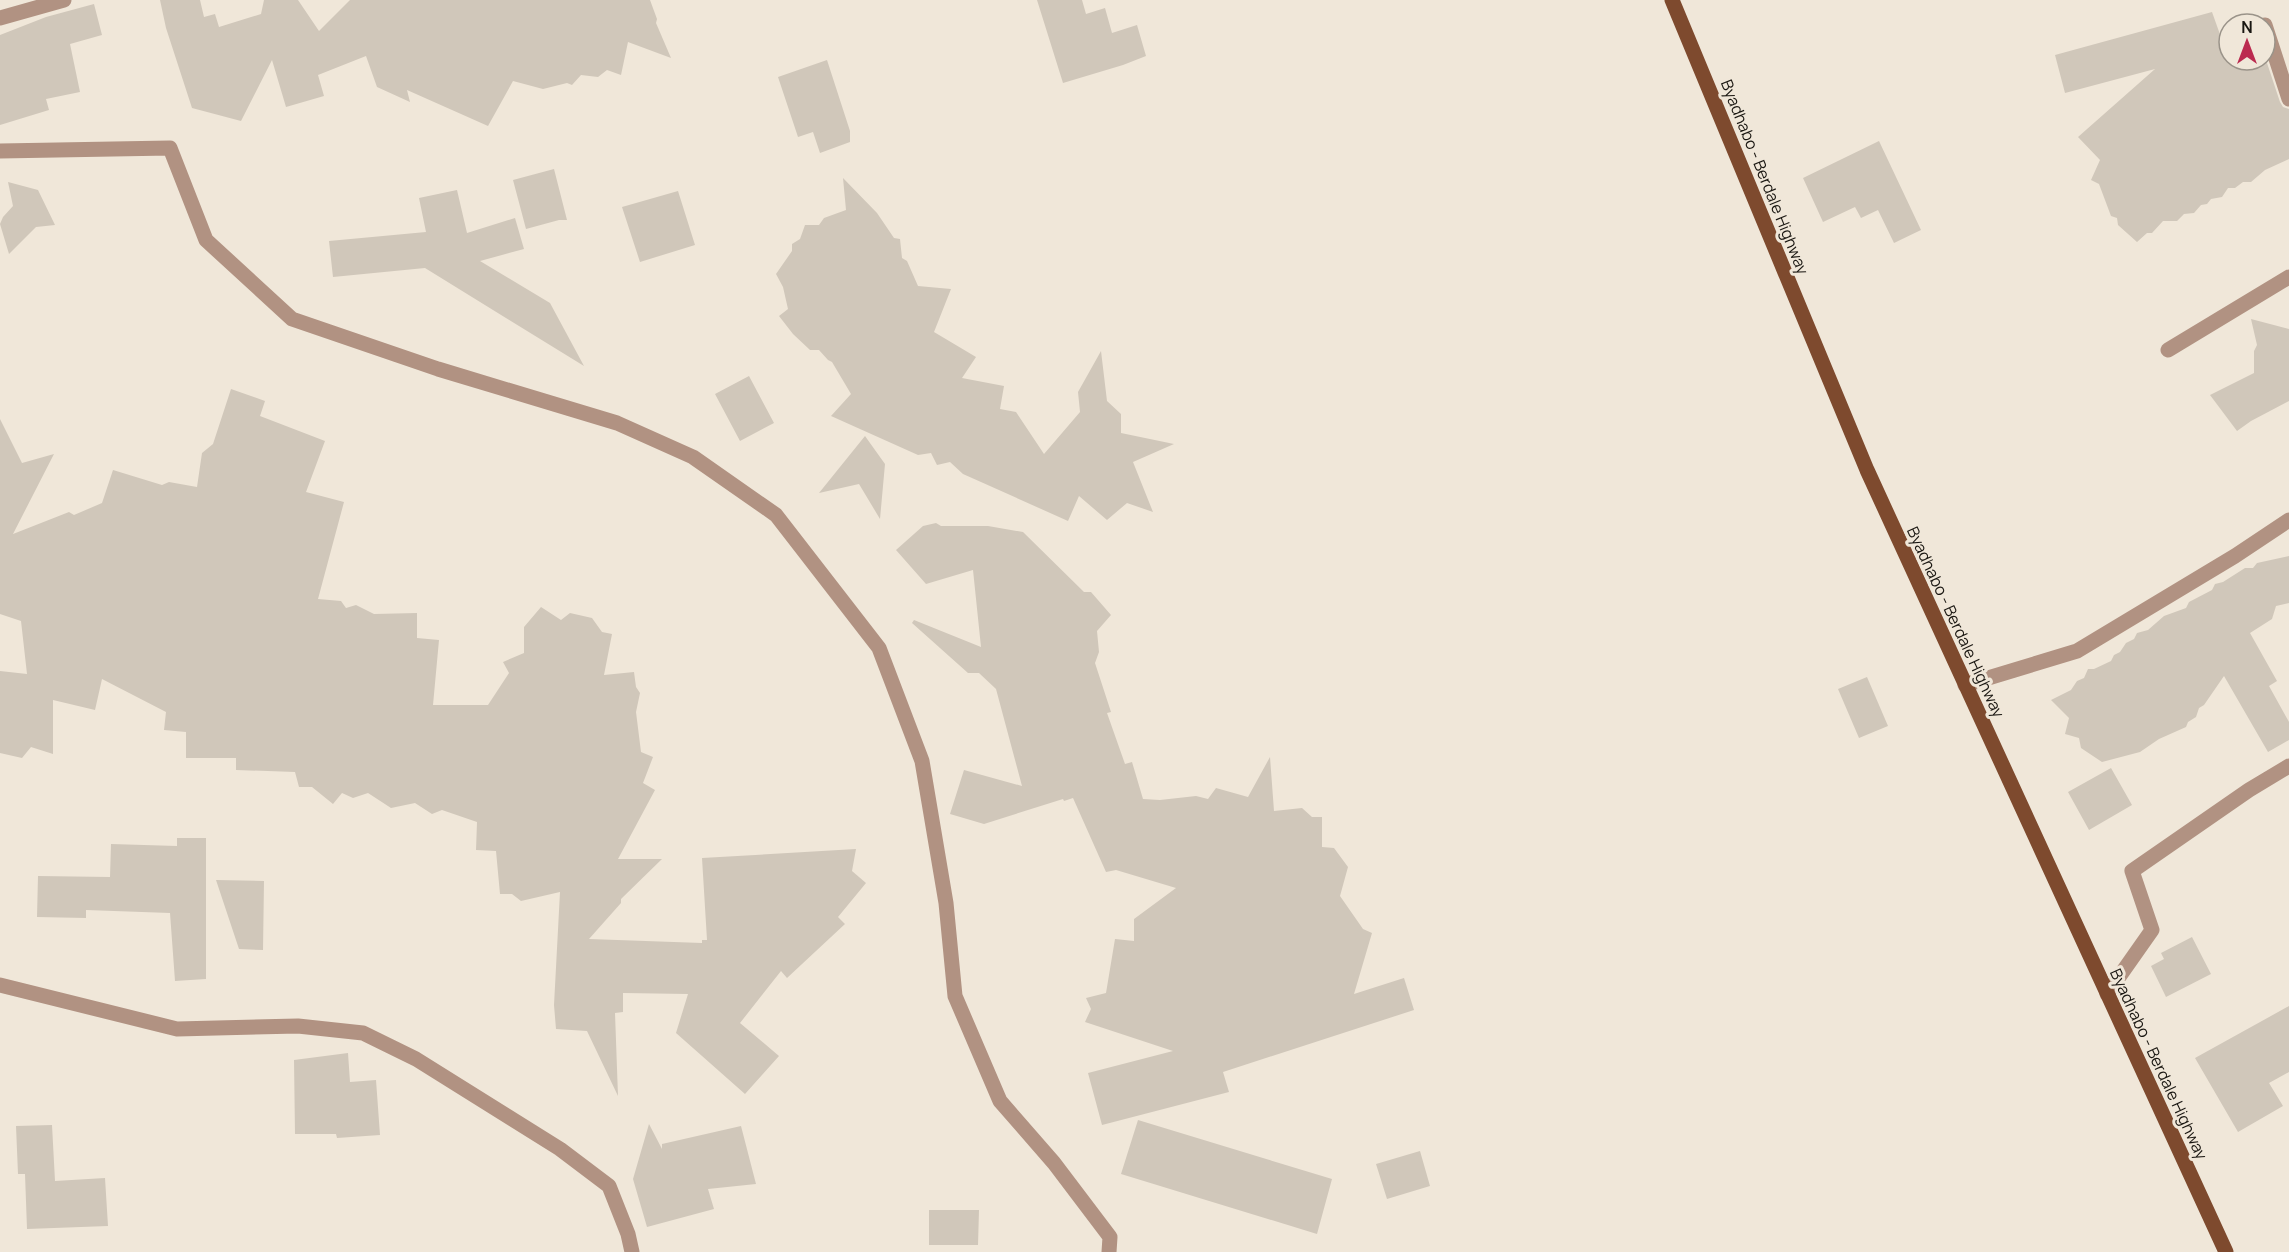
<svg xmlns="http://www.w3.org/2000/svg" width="2289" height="1252" font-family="Manrope,sans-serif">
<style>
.building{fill:#d0c7ba}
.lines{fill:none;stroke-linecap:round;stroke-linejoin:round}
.street{stroke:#b19282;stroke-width:15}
.primary{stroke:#7e4a2e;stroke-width:15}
.labels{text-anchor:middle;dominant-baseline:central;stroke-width:6;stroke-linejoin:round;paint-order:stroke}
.street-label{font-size:16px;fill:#191611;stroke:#f0e7d9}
</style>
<rect width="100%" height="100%" fill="#f0e7d9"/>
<path class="building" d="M160 0H200L204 17 215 14 219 27 261 14 264 0H298L319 31 350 0H650L657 19 656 23 671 58 628 42 621 75 607 70 598 77 581 75 572 85 567 83 543 89 513 81 488 126 407 90 410 102 377 87 366 56 318 75 324 96 286 107 272 60 241 121 192 108 166 28Z
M1037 0H1082L1086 14 1105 8 1112 33 1137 25 1146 56 1123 65 1063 83Z
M94 4 102 35 70 44 80 92 46 99 49 110 0 125V35L46 17Z
M2212 12 2222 40 2229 37V60H2266L2280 102 2283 107 2289 109V159L2265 170 2251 182H2243L2235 188H2228L2222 197 2211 199 2207 204 2201 205 2194 213 2184 214 2177 221H2163L2152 233H2147L2137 242 2118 225 2117 218 2111 216 2099 184 2091 180 2100 160 2078 137 2155 69 2065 93 2055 55Z
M827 60 850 131V142L820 153 813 132 798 137 778 77Z
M1879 141 1921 230 1894 243 1878 210 1861 218 1855 207 1823 222 1803 178Z
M554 169 567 220H559L526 229 513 180Z
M843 178 877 213 894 238 900 239 902 258 907 261 918 286 951 289 934 332 976 357 962 378 1004 386 1000 409 1016 412 1044 454 1080 412 1078 392 1101 351 1107 401 1121 414V433L1174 444 1133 462 1153 512 1127 503 1107 520 1079 496 1068 521 963 474 950 462 937 465 931 453 918 455 831 416 851 394 832 362 828 360 819 350H810L793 334 779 316 788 309 783 287 776 274 792 251V244L800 239 805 225H819L824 218 846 210Z
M8 182 38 190 55 225 36 227 9 254 0 224 3 217 13 206Z
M457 190 467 233 515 218 524 249 480 261 550 303 584 366 425 268 333 277 329 241 426 232 419 198Z
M678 191 695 245 640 262 622 207Z
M2251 319 2289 329V401L2251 421 2237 431 2210 395 2254 373V351L2257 345Z
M749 376 774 423 740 441 715 394Z
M231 389 265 401 260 416 325 441 306 492 344 502 318 599 341 601 346 608 356 605 374 614 417 613V638L439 640 433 705H488L509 673 503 662 524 653V627L541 607 561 620 570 613 592 618 602 632 612 634 604 675 634 672 636 687 640 693 636 712 641 752 653 757 643 783 655 790 618 859H662L621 899V903L589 939 702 943V940H707L702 858 856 849 852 871 866 883 838 917 845 924 787 978 781 971 740 1023 779 1056 745 1094 676 1033 688 994 623 993V1012L615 1013 618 1096 587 1031 556 1029 554 1005 560 892 521 901 512 894H500L496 851 476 850 477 822 442 810 432 814 415 803 391 808 368 793 353 798 342 793 333 804 312 787H299L295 772 236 770V758H186V732L164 730 166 712 102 679 95 710 53 700V754L31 747 22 758 0 753V671L27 674 21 621 0 614V419L22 463 54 454 13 534 69 512 74 515 102 503 113 470 162 485 169 482 197 487 202 453 213 444Z
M865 436 885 464 880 519 859 484 819 493Z
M936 523 941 526H988L1023 532 1084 592H1091L1111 615 1097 631 1099 652 1095 663 1111 712 1107 713 1125 764 1132 762 1143 799 1160 800 1196 796 1208 799 1216 788 1248 797 1270 757 1274 811 1302 808 1312 817H1322V847L1334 848 1348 867 1340 896 1363 929 1372 933 1354 994 1404 978 1414 1010 1223 1072 1229 1092 1102 1125 1088 1073 1173 1051 1085 1022 1091 1009 1086 998 1106 993 1115 939 1134 941V919L1176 888 1116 870 1106 872 1073 798 1064 801 1063 799 984 824 950 814 964 770 1022 786 996 689 979 673H968L912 623 914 620 981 647 973 570 926 584 896 550 923 526Z
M2289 556V603L2276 606 2272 619 2250 633 2277 681 2269 686 2289 722V740L2268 752 2224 676 2204 705 2199 708 2196 717 2188 722 2186 727 2159 739 2140 752 2102 762 2081 748 2079 738 2065 734 2069 718 2051 700 2071 690 2077 681 2084 678 2088 669H2094L2111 661 2114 655 2120 652 2126 643 2134 639 2137 633 2148 630 2164 616 2186 608 2189 602 2212 590 2215 584 2223 582 2245 568H2253L2257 563Z
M1867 677 1888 726 1859 738 1838 689Z
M2111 768 2132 805 2089 830 2068 792Z
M177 838H206V979L175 981 170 913 86 910V918L37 917 38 876 110 877 111 844 177 846Z
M216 880 264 881 263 950 239 949Z
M2192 937 2211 974 2166 997 2151 966 2164 959 2161 953Z
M2289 1006V1072L2269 1083 2283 1106 2238 1132 2195 1058Z
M348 1053 350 1082 376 1080 380 1135 337 1138 336 1134H295L294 1060Z
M1138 1120 1332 1179 1317 1234 1121 1174Z
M649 1124 662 1149V1144L741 1126 756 1184 708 1189 714 1209 647 1227 633 1179Z
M52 1125 55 1181 105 1178 108 1226 27 1229 25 1174H18L16 1126Z
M1420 1151 1430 1186 1387 1199 1376 1164Z
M929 1210H979L978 1245H929Z"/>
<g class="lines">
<path class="street" d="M0 18 64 0
M2265 25 2289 99
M0 151 170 148 206 240 292 319 438 369 617 423 693 457 776 515 879 648 922 761 946 903 955 996 1000 1101 1054 1163 1110 1237 1109 1252
M2168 350 2289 277
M1965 685 2077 651 2235 556 2289 520
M0 985 177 1029 298 1026 363 1033 416 1059 560 1149 609 1186 628 1234 632 1252
M2107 994 2152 930 2132 871 2249 790 2289 766"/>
<path class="primary" d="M1672 0 1867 470 2226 1252"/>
</g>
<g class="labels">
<g class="street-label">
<text transform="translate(1765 177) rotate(68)">Byadhabo - Berdale Highway</text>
<text transform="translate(1956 622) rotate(65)">Byadhabo - Berdale Highway</text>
<text transform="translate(2159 1064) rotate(65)">Byadhabo - Berdale Highway</text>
</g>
</g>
<g transform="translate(2247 42)"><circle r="28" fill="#f0e7d9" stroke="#9a9389" stroke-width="1.5"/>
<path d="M0-4.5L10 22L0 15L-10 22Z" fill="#bb2a4f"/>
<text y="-9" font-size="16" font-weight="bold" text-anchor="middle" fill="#191611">N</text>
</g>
</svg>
